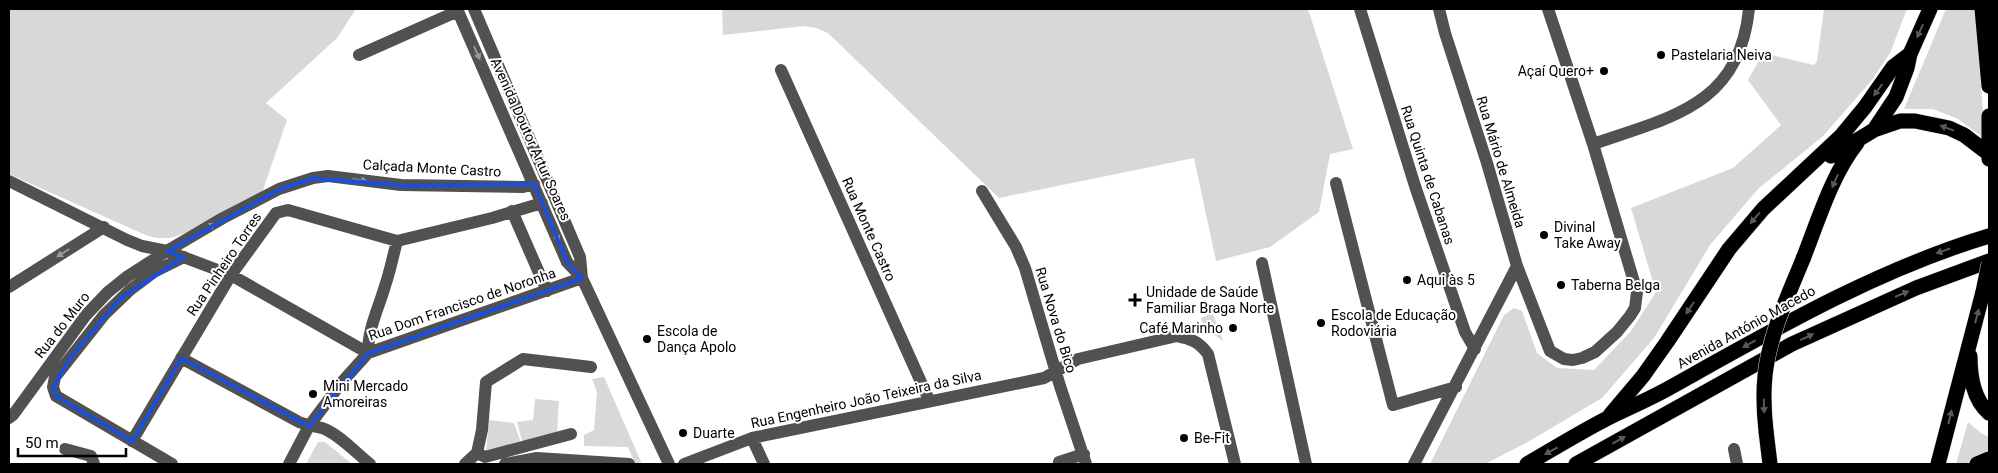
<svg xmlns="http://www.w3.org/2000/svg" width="1998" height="473" font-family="Roboto,sans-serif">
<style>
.green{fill:#d8d8d8}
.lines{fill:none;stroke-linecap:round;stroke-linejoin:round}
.highway-casing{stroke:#dbdbdb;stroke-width:16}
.minor{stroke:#515151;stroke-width:12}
.highway{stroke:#000;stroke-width:15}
.highway-bridge-casing{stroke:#dbdbdb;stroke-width:16;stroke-linecap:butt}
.highway-bridge{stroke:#000;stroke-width:15}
.oneway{fill:#595959}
.oneway2{fill:#979797}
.marked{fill:none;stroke:#1d4ed8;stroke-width:4;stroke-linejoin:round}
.poi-dot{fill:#000;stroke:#fff;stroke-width:2}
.labels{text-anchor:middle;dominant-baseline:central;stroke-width:4;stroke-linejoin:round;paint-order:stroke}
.poi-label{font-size:14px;fill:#000;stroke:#fff;text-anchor:start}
.street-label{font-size:14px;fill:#000;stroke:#fff}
</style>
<rect width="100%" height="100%" fill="#fff"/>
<path class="green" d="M9 9H356L337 38 266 103 287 120 262 193 185 233C169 240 156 240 141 233L9 174Z
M722 9H1308L1353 149 1330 154 1319 212 1270 247 1216 261 1194 158 999 198 828 33 816 28 804 26 723 35Z
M1824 9H1907L1890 53 1872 80 1823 136 1758 189 1710 245 1654 338 1602 398 1526 443 1485 464H1430L1504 315 1514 308 1522 311 1537 353 1557 368 1594 370 1631 331 1656 292 1631 208 1733 168 1781 125 1748 80 1763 53 1814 65 1817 61Z
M1946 9H1975L1985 139 1958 119 1933 109H1904Z
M1212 313 1220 330 1223 341 1203 327 1201 318Z
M604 377 642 464H635L628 447 584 446V435L594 430 597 392 592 379Z
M535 399 559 401 557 433 523 445 517 422 533 420Z
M489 420 514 423 521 443 486 452Z
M1968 422 1981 433 1989 437V452L1965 464H1956Z
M318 442H325L352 464H306Z"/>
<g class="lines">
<g class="highway-casing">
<path id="highway" d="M1982 9 1989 86
M1874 130 1896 97 1907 68 1910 54 1930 9
M1831 156 1874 130 1900 121H1915L1949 128 1964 135 1989 154
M1989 159V116
M1803 259C1818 221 1832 174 1857 143
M1970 356C1970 377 1973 399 1989 413
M1610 415 1643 376 1667 342 1729 249 1763 209 1841 136 1865 107 1893 67 1910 54
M1766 431 1770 464
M1527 464C1553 449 1579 433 1606 419 1628 408 1650 399 1671 387 1773 330 1876 270 1989 236
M1576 464 1792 344 1916 288 1989 261
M1938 464 1983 292
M1977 464 1989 459"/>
</g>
<path class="minor" d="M457 9 567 262 582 278 669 464
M474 9 580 257 582 278
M1360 9 1415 186 1465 332 1475 349
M1439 9 1445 33 1487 163 1517 266 1550 351 1564 359 1573 360 1582 358 1595 352 1617 332 1630 316 1635 308 1637 292 1593 144 1548 9
M359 55 458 11
M781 70 929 400
M1593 144C1671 117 1739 106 1749 9
M9 181 127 240 142 246 167 251 231 275 368 353C368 328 378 310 385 286 390 272 393 256 397 241
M1336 183 1393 405 1456 387
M982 191 1016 247 1025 268 1060 386 1086 464
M512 211 547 291
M1262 263 1306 464
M9 287 104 227
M181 358 299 422C307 425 314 426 322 428 338 433 357 454 370 464
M9 418 13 415 86 315 108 292 128 276 167 251 223 218 279 189 313 178 328 176 401 185 523 187 534 184
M752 438 764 464
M132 441 231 275 276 213 288 210 397 241 492 218 542 203
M65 449 91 456 94 464
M1734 449 1737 464
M477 453 485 457 571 434
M1059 462 1084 454
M172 464 56 396 53 387 55 377 104 315 130 290 154 272 184 257
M289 464 309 426 342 382 368 353 582 278
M465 464 477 453 482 430 486 382 523 359 591 367
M505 464 537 458 629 464
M684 464 752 438 1044 378 1078 359 1177 336C1192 339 1199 342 1208 354L1235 464
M1414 464 1517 266"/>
<use href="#highway" class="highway"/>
<g class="highway-bridge-casing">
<path id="highway-bridge" d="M1983 292 1989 263
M1766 431C1764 413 1763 395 1765 376 1769 335 1788 296 1803 259"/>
</g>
<use href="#highway-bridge" class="highway-bridge"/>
</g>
<defs><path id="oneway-solid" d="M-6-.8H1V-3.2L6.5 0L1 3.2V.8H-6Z" transform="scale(1.25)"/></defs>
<g class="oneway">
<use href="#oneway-solid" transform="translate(1920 31) rotate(114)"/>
<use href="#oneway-solid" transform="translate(1878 90) rotate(126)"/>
<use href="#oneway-solid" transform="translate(1947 128) rotate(-160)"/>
<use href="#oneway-solid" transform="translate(1835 181) rotate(114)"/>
<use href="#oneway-solid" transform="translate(1755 218) rotate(131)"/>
<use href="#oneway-solid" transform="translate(1943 251) rotate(161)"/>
<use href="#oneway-solid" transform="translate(1902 294) rotate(-23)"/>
<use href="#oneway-solid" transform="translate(1690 308) rotate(123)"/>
<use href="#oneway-solid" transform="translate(1977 316) rotate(-75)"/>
<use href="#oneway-solid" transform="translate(1807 337) rotate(-25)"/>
<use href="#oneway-solid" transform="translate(1749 344) rotate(151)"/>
<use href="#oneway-solid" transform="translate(1764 406) rotate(88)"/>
<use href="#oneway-solid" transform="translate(1950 417) rotate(-77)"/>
<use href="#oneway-solid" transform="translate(1619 440) rotate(-29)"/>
<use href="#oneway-solid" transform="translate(1551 451) rotate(151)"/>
</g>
<g class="oneway2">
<use href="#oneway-solid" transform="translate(477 53) rotate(66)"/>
<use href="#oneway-solid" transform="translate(360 180) rotate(7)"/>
<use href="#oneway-solid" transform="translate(209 227) rotate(-32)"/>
<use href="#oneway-solid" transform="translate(556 235) rotate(67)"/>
<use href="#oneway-solid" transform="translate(63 253) rotate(148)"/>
</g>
<path class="marked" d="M313 178 401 185 534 184 567 262 582 278 368 353 309 426 181 358 132 441 56 396 53 387 70 357 120 298 183 257 167 251 279 189Z"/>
<g class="poi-dot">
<circle cx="1661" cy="55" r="5"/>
<circle cx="1604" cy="71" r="5"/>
<circle cx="1544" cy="235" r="5"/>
<circle cx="1407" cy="280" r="5"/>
<circle cx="1561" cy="285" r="5"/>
<path d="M1132.5 292.5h5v5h5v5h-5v5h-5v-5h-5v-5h5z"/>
<circle cx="1321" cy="323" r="5"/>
<circle cx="1233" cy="328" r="5"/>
<circle cx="647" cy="339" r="5"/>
<circle cx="313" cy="394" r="5"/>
<circle cx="683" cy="433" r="5"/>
<circle cx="1184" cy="438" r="5"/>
</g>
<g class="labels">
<g class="poi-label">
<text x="1671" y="55">Pastelaria Neiva</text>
<text x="1594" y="71" text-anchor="end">Açaí Quero+</text>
<text x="1554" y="227">Divinal<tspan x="1554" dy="16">Take Away</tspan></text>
<text x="1417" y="280">Aqui às 5</text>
<text x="1571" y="285">Taberna Belga</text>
<text x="1146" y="292">Unidade de Saúde<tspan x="1146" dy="16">Familiar Braga Norte</tspan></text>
<text x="1331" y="315">Escola de Educação<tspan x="1331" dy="16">Rodoviária</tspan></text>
<text x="1223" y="328" text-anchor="end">Café Marinho</text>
<text x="657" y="331">Escola de<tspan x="657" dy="16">Dança Apolo</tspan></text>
<text x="323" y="386">Mini Mercado<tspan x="323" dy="16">Amoreiras</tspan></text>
<text x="693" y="433">Duarte</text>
<text x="1194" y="438">Be-Fit</text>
</g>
<g class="street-label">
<text transform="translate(531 139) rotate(66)">Avenida Doutor Artur Soares</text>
<text transform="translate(1501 162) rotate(73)">Rua Mário de Almeida</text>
<text transform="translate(432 168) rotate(3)">Calçada Monte Castro</text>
<text transform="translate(1428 175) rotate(72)">Rua Quinta de Cabanas</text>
<text transform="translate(869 229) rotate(66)">Rua Monte Castro</text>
<text transform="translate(224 264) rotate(-56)">Rua Pinheiro Torres</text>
<text transform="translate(462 304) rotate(-19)">Rua Dom Francisco de Noronha</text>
<text transform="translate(1056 320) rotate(73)">Rua Nova do Bico</text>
<text transform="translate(62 325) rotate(-52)">Rua do Muro</text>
<text transform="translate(1746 327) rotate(-29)">Avenida António Macedo</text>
<text transform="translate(866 399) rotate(-12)">Rua Engenheiro João Teixeira da Silva</text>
</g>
</g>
<rect width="1998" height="473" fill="none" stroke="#000000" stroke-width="20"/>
<path d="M18 448v8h108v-8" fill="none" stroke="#000000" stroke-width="2.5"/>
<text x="25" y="448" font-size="15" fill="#000000" stroke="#ffffff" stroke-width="4" paint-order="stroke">50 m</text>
</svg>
